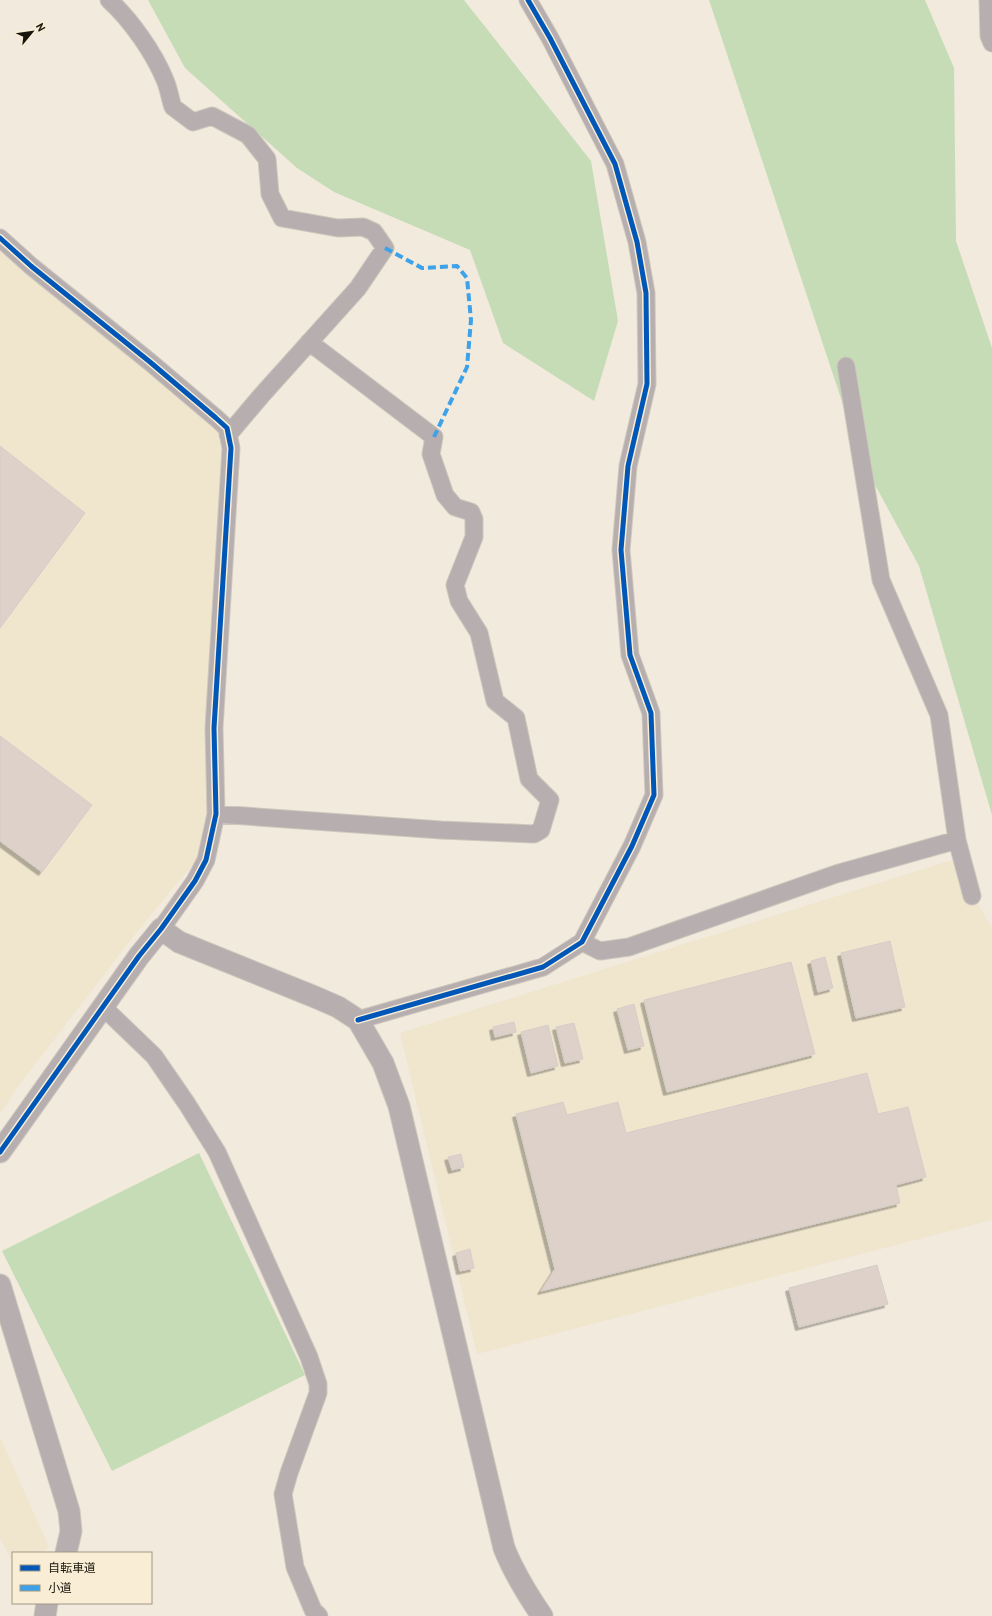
<svg xmlns="http://www.w3.org/2000/svg" width="992" height="1616" font-family="'PT Sans','Noto Sans JP',sans-serif">
<style>
.built{fill:#f0e6ce}
.green{fill:#c6dcb6}
.building{fill:#ddd1ca;stroke:#d6cdc7;filter:url(#shadow)}
.lines{fill:none;stroke-linecap:round;stroke-linejoin:round}
.minor-casing{stroke:#cdc7bd;stroke-width:19}
.tertiary-casing{stroke:#cdc7bd;stroke-width:23}
.minor{stroke:#b6aeaf;stroke-width:17}
.tertiary{stroke:#b6aeaf;stroke-width:21}
.quiet{stroke:#3da2e9;stroke-width:4;stroke-dasharray:8 4;stroke-linecap:butt}
.cycleway-casing{stroke:#f9eed5;stroke-width:8}
.cycleway{stroke:#0057b8;stroke-width:5}
</style>
<defs>
<filter id="shadow"><feDropShadow dx="-3.5" dy="3.5" stdDeviation="0" flood-color="#0004"/></filter>
</defs>
<rect width="100%" height="100%" fill="#f1eadd"/>
<path class="built" d="M0 240 232 437 208 846 136 933 20 1084 0 1114Z
M952 860 992 928V1220L477 1354 400 1033Z
M0 1437 49 1547 43 1553H13V1563L0 1538Z"/>
<path class="green" d="M148 0H464L591 161 618 321 594 401 503 343 470 250 334 192 297 168 185 68Z
M709 0H925L954 68 956 241 992 348V815L919 566 861 459Z
M199 1153 305 1375 112 1471 2 1251Z"/>
<path class="building" d="M0 446 85 513 0 628Z
M0 736 92 805 42 872 0 841Z
M890 941 905 1007 856 1018 841 953Z
M825 957 833 988 818 992 811 961Z
M791 962 815 1054 667 1092 644 1000Z
M634 1004 644 1046 628 1050 617 1009Z
M514 1022 516 1032 495 1037 493 1027Z
M574 1023 583 1059 565 1063 556 1027Z
M548 1025 558 1066 531 1073 521 1032Z
M867 1073 878 1114 908 1107 926 1177 896 1185 900 1203 541 1291 555 1269 516 1114 563 1102 567 1115 618 1102 626 1133Z
M461 1154 464 1167 452 1170 448 1157Z
M470 1249 474 1268 460 1271 456 1253Z
M877 1265 888 1304 799 1327 789 1288Z"/>
<g class="lines">
<g class="minor-casing">
<path id="minor" d="M109 0C131 20 154 53 165 80 169 89 170 99 173 107L193 122 212 116 248 135 267 159 270 194 282 218 338 228 363 227 374 232 385 248 358 288 261 396 228 435
M988 0 989 36 992 43
M0 238 31 266 150 362 216 418 227 428 231 448 214 728 216 814 206 860 195 881 161 929
M846 366 881 580 939 715 957 840 972 896
M216 814 441 830 534 834 541 830 550 800 529 779 516 718 495 701 479 633 459 601 455 585 474 537V519L471 512 455 507 445 495 431 454 434 437 309 342
M582 942 600 951 629 947 836 874 957 840
M103 1007 154 1056 187 1104 217 1152 309 1357 318 1384V1393L289 1473 283 1494 295 1567 313 1610 319 1616
M358 1020 543 967 582 942 632 846 654 795 651 713 630 655 621 550 628 466 647 384 646 293 637 242 615 164 550 38 528 0"/>
</g>
<g class="tertiary-casing">
<path id="tertiary" d="M0 1152 139 956 161 929 179 942 315 997 338 1007 358 1020 383 1063 399 1106 504 1548C514 1573 527 1594 542 1616
M0 1285 69 1511 71 1531 66 1553
M45 1616 47 1603"/>
</g>
<use href="#minor" class="minor"/>
<use href="#tertiary" class="tertiary"/>
<path class="quiet" d="M385 248 422 268 457 266 467 278 471 320 467 367 434 437"/>
<g class="cycleway-casing">
<path id="cycleway" d="M0 238 31 266 150 362 216 418 227 428 231 448 214 728 216 814 206 860 195 881 161 929 139 956 0 1152
M358 1020 543 967 582 942 632 846 654 795 651 713 630 655 621 550 628 466 647 384 646 293 637 242 615 164 550 38 528 0"/>
</g>
<use href="#cycleway" class="cycleway"/>
</g>
<rect x="12" y="1552" width="140" height="52" fill="#f9eed5" stroke="#9f9785"/>
<rect x="20" y="1565" width="20" height="6" fill="#0057b8" stroke="#9f9785"/>
<text x="48" y="1572" font-size="12" fill="#18150c">自転車道</text>
<rect x="20" y="1585" width="20" height="6" fill="#3da2e9" stroke="#9f9785"/>
<text x="48" y="1592" font-size="12" fill="#18150c">小道</text>
<g transform="translate(32 32) rotate(61)" stroke="#f9eed5" stroke-width="3" paint-order="stroke">
<path d="M0-3L7 15L0 10L-7 15Z" fill="#18150c"/>
<text y="-6" font-size="11" font-weight="bold" text-anchor="middle" fill="#18150c">N</text>
</g>
</svg>
